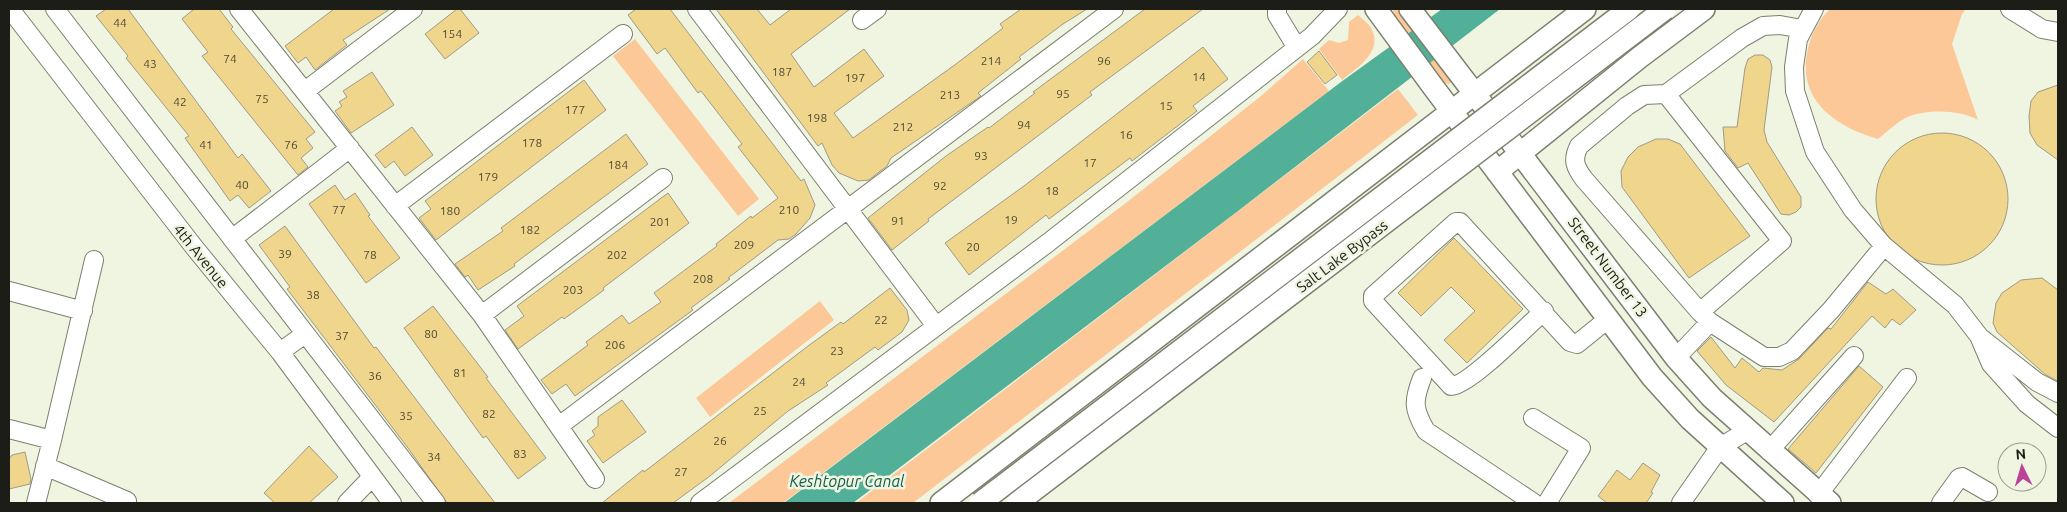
<svg xmlns="http://www.w3.org/2000/svg" width="2067" height="512" font-family="Ubuntu,sans-serif">
<style>
.green{fill:#fcc898}
.water{fill:#51b097}
.building{fill:#f0d68c;stroke:#a09a88}
.lines{fill:none;stroke-linecap:round;stroke-linejoin:round}
.minor-casing{stroke:#7b806e;stroke-width:20}
.major-casing{stroke:#7b806e;stroke-width:24}
.minor{stroke:#fff;stroke-width:18}
.major{stroke:#fff;stroke-width:21}
.major-bridge-casing{stroke:#7b806e;stroke-width:24;stroke-linecap:butt}
.major-bridge{stroke:#fff;stroke-width:21}
.labels{text-anchor:middle;dominant-baseline:central;stroke-width:5;stroke-linejoin:round;paint-order:stroke}
.number-label{font-size:12px;fill:#504b34}
.street-label{font-size:15px;fill:#1b1d16;stroke:#f0f5e1}
.water-label{font-size:16px;font-style:italic;fill:#115e4d;stroke:#f0f5e1}
</style>
<rect width="100%" height="100%" fill="#f0f5e1"/>
<path class="green" d="M1830 9H1966L1962 14 1952 44 1978 120C1961 110 1929 109 1910 116 1898 121 1888 131 1878 139 1836 127 1798 101 1807 53 1810 37 1818 20 1830 9Z
M1394 10H1398L1450 77 1451 82 1449 84 1445 83 1392 14Z
M1358 15C1362 19 1370 24 1372 30 1383 52 1356 69 1342 80L1319 49 1329 40 1339 43 1348 40 1349 22Z
M635 39 759 199 738 216 613 56Z
M1303 59 1329 91 783 503H729L1131 199 1261 96Z
M1398 89 1418 115 913 503H856Z
M820 301 834 320 710 417 696 398Z"/>
<path class="water" d="M1442 9H1500L1238 211 853 503H784L1341 82Z"/>
<path class="building" d="M106 9H128L238 158 242 154 271 191 249 208 238 195 230 201 185 138 189 136 126 58 128 56 96 16Z
M194 9H219L233 27 231 29 315 132 306 139 313 148 301 158 308 167 298 175 202 56 208 52 182 19Z
M334 9H390L343 40 347 45 315 70 306 57 298 63 285 46Z
M457 9H460L479 33 445 59 425 34Z
M636 9H670L801 181 804 179 815 205 810 218 796 234 789 239 778 240 728 278 730 279 691 308 693 310 575 396 566 384 552 394 541 380 588 345 586 342 622 315 629 324 661 302 654 293 717 246 716 244 751 216 752 218 778 198 738 147 742 144 701 91 698 93 665 48 657 54 628 15Z
M716 9H757L770 25 791 9H850L791 54 814 87 864 49 884 76 834 113 853 138 956 64 1003 28 1000 24 1021 9H1087L1063 24 1019 57 1021 59 978 93 981 96 891 158 887 166 879 172 869 180 858 181 839 173 832 165 822 143 818 146Z
M1145 9H1203L1090 92 1092 95 928 219 929 221 892 250 868 218 946 156 988 127 989 128 1035 93 1033 92Z
M1203 47 1228 79 1193 106 1197 111 1132 161 1130 158 1049 219 1046 215 969 275 945 243 1024 186Z
M1319 51 1337 75 1325 84 1307 62Z
M1755 55H1763L1770 60 1772 67 1764 130 1767 142 1801 197V207L1796 212 1789 215 1781 214 1748 163 1738 168 1725 151 1723 127H1737L1745 68 1748 59Z
M372 72 394 105 351 133 335 111 342 106 339 102 347 97 343 91Z
M584 80 606 110 436 240 419 218 431 209 425 201Z
M2058 85V160L2037 145 2030 133 2029 116 2031 101 2038 92Z
M412 127 433 155 405 176 394 161 385 168 375 155Z
M1876 199a66 66 0 1 1 132 0a66 66 0 1 1-132 0Z
M626 134 648 164 514 264 515 266 478 290 468 275 465 277 455 264 503 231 501 228Z
M1656 139H1668L1680 144 1750 236 1689 278 1622 187 1621 171 1628 157 1638 147Z
M335 185 345 200 355 193 370 215 368 216 400 258 366 283 309 204Z
M668 193 689 223 603 288 604 290 564 319 562 317 518 349 505 330 524 316 517 306Z
M285 226 374 348 376 347 495 503H447L408 448 287 289 290 287 259 245Z
M1454 238 1523 309 1467 363 1444 340 1475 311 1451 287 1421 316 1398 293Z
M2042 278 2058 290V381L2046 375 1997 332 1993 323 1996 303 2002 293 2021 280Z
M1868 282 1886 294 1893 289 1916 310 1900 325 1892 319 1885 328 1872 316 1774 422 1726 385 1697 351 1711 337 1735 368 1742 358 1759 372 1763 368 1782 370 1799 359 1828 328 1831 329Z
M890 288 907 310 909 320 902 332 878 350 875 347 826 383 828 385 788 411 710 476 673 503H602L643 470 644 472 808 346 841 322 843 324Z
M433 306 488 377 486 378 546 458 518 479 486 436 483 438 404 328Z
M1859 366 1883 387 1816 473 1788 449Z
M622 400 646 432 603 463 587 441 595 435 592 431 598 426V417Z
M309 446 338 477 309 503H275L264 493Z
M25 452 31 479 30 484 9 489V459L12 455Z
M1643 463 1660 475 1651 492 1653 493 1646 503H1607L1598 496 1617 470 1630 480Z"/>
<g class="lines">
<g class="minor-casing">
<path id="minor" d="M10 9 194 247 280 352 392 503
M55 9 436 503
M239 9 482 315 595 479
M697 9 936 326
M1277 9V15L1297 48
M1814 9 1798 39 1794 67 1795 91 1815 152 1853 210 1884 246 1955 305 1979 336 1991 364 2027 404 2058 428
M2010 9 2042 29 2058 32
M862 20 877 9
M305 91 413 9
M1666 94 1782 241 1700 312 1710 322
M395 206 623 34
M232 239 350 148
M9 291 83 311
M1544 311C1527 326 1469 386 1451 386L1373 301V296L1456 222H1460L1570 342 1577 344 1608 319
M1700 312 1584 179C1575 167 1572 160 1579 146L1627 106 1644 95 1666 94 1742 38 1763 26 1780 25 1802 29
M482 315 663 178
M1981 338 2037 382 2058 393
M280 352 305 334
M1676 358 1710 322 1764 357H1779L1792 351 1831 310 1884 246
M1422 378C1413 401 1413 409 1426 431L1534 503
M1533 418 1581 448 1547 503
M559 426 1114 9
M9 429 52 440 36 503
M52 440 94 260
M1769 451 1854 356
M45 466 127 501
M1818 495 1907 378
M347 503 372 477
M700 503 1049 242 1312 36 1338 9
M1681 503 1720 447 1747 431
M1941 503 1959 478 1962 477 1988 492"/>
</g>
<g class="major-casing">
<path id="major" d="M1376 9 1434 88 1652 377 1690 419 1783 503
M1410 9 1676 358 1712 398 1830 503
M1497 172 1640 57 1704 9
M941 503 1585 9"/>
</g>
<use href="#minor" class="minor"/>
<use href="#major" class="major"/>
<g class="major-bridge-casing">
<path id="major-bridge" d="M980 503 1629 9
M1017 503 1665 9"/>
</g>
<use href="#major-bridge" class="major-bridge"/>
</g>
<g class="labels">
<g class="number-label">
<text x="120" y="22">44</text>
<text x="452" y="33">154</text>
<text x="230" y="58">74</text>
<text x="991" y="60">214</text>
<text x="1104" y="60">96</text>
<text x="150" y="63">43</text>
<text x="782" y="71">187</text>
<text x="1199" y="76">14</text>
<text x="855" y="77">197</text>
<text x="1063" y="93">95</text>
<text x="950" y="94">213</text>
<text x="262" y="98">75</text>
<text x="180" y="101">42</text>
<text x="1166" y="105">15</text>
<text x="575" y="109">177</text>
<text x="817" y="117">198</text>
<text x="1024" y="124">94</text>
<text x="903" y="126">212</text>
<text x="1126" y="134">16</text>
<text x="532" y="142">178</text>
<text x="206" y="144">41</text>
<text x="291" y="144">76</text>
<text x="981" y="155">93</text>
<text x="1090" y="162">17</text>
<text x="618" y="164">184</text>
<text x="488" y="176">179</text>
<text x="242" y="184">40</text>
<text x="940" y="185">92</text>
<text x="1052" y="190">18</text>
<text x="339" y="209">77</text>
<text x="789" y="209">210</text>
<text x="450" y="210">180</text>
<text x="1011" y="219">19</text>
<text x="898" y="220">91</text>
<text x="660" y="221">201</text>
<text x="530" y="229">182</text>
<text x="744" y="244">209</text>
<text x="973" y="246">20</text>
<text x="285" y="253">39</text>
<text x="370" y="254">78</text>
<text x="617" y="254">202</text>
<text x="703" y="278">208</text>
<text x="573" y="289">203</text>
<text x="313" y="294">38</text>
<text x="881" y="319">22</text>
<text x="431" y="333">80</text>
<text x="342" y="335">37</text>
<text x="615" y="344">206</text>
<text x="837" y="350">23</text>
<text x="460" y="372">81</text>
<text x="375" y="375">36</text>
<text x="799" y="381">24</text>
<text x="760" y="410">25</text>
<text x="489" y="413">82</text>
<text x="406" y="415">35</text>
<text x="720" y="440">26</text>
<text x="520" y="453">83</text>
<text x="434" y="456">34</text>
<text x="681" y="471">27</text>
</g>
<g class="street-label">
<text transform="translate(201 256) rotate(51)">4th Avenue</text>
<text transform="translate(1342 256) rotate(-37)">Salt Lake Bypass</text>
<text transform="translate(1608 267) rotate(53)">Street Number 13</text>
</g>
<g class="water-label">
<text x="847" y="481">Keshtopur Canal</text>
</g>
</g>
<rect width="2067" height="512" fill="none" stroke="#1b1d16" stroke-width="20"/>
<g transform="translate(2022 467) rotate(355)"><circle r="24" fill="#f0f5e1" stroke="#9b9f90"/>
<path d="M0-4L9 19L0 12L-9 19Z" fill="#bb4398"/>
<text y="-8" font-size="14" font-weight="bold" text-anchor="middle" fill="#1b1d16">N</text>
</g>
</svg>
